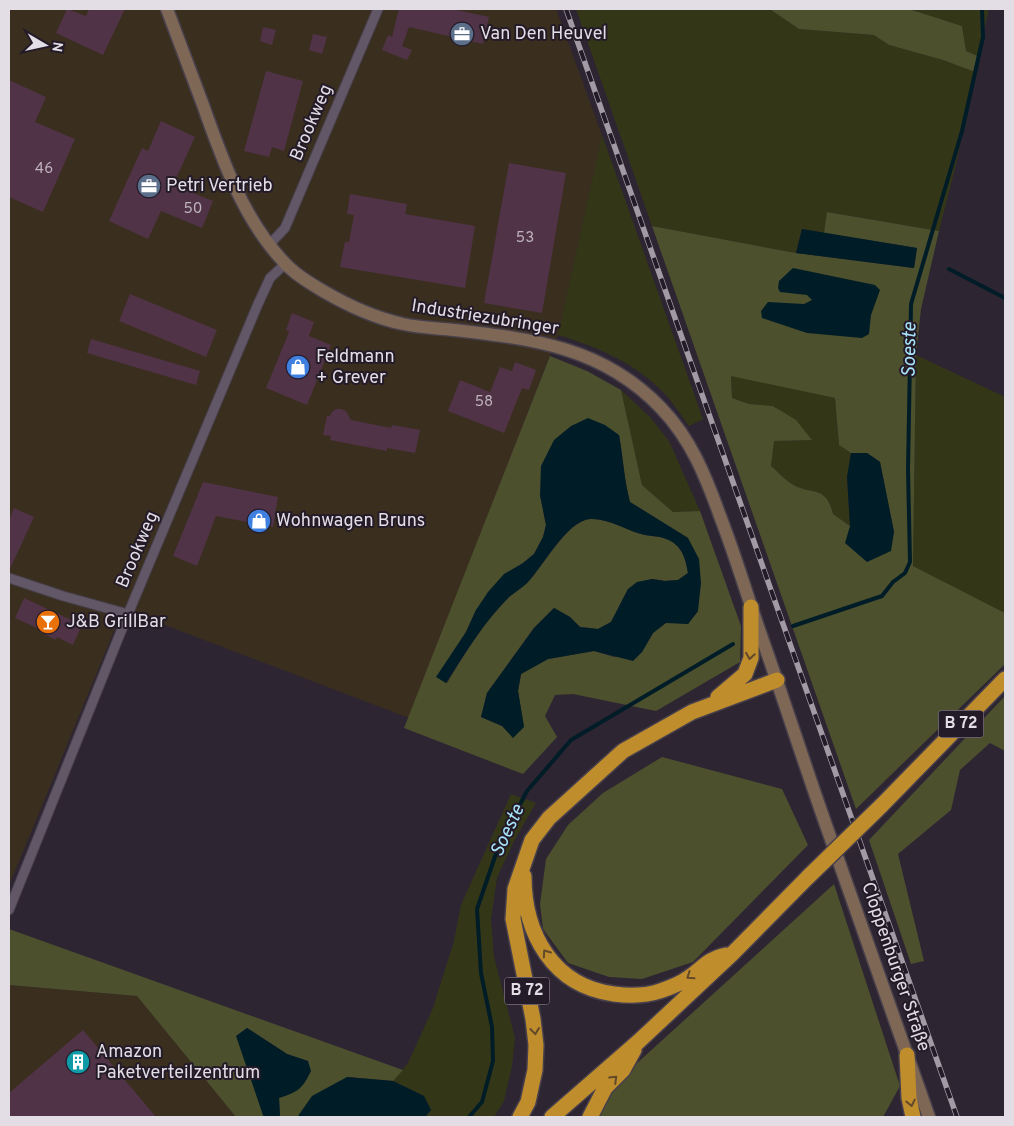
<svg xmlns="http://www.w3.org/2000/svg" width="1014" height="1126" font-family="Overpass,sans-serif">
<style>
.industrial{fill:#3a2e1f}
.green{fill:#343717}
.forest{fill:#4c502d;fill-rule:evenodd}
.water{fill:#001d27}
.lines{fill:none;stroke-linecap:round;stroke-linejoin:round}
.stream{stroke:#001d27;stroke-width:4}
.building{fill:#513347}
.street-casing{stroke:#47404b;stroke-width:11}
.secondary-casing{stroke:#47404b;stroke-width:15}
.highway-casing{stroke:#47404b;stroke-width:18}
.street{stroke:#615767;stroke-width:9}
.secondary{stroke:#7e6755;stroke-width:12}
.highway{stroke:#c08d2c;stroke-width:15}
.rail-casing{stroke:#a29ba6;stroke-width:5.5}
.rail{stroke:#241b29;stroke-width:4;stroke-dasharray:11;stroke-linecap:butt}
.highway-bridge-casing{stroke:#47404b;stroke-width:18;stroke-linecap:butt}
.highway-bridge{stroke:#c08d2c;stroke-width:15}
.oneway{stroke:#62492a}
.labels{text-anchor:middle;dominant-baseline:central;stroke-width:4;stroke-linejoin:round;paint-order:stroke}
.number-label{font-size:15px;fill:#beb2be}
.shield{fill:#241b29;stroke:#aaa3ad;stroke-width:1}
.shield-label{font-size:16px;font-weight:bold;fill:#e3dde6}
.poi-label{font-size:18px;fill:#e3dde6;stroke:#241b29;text-anchor:start}
.street-label{font-size:18px;fill:#e3dde6;stroke:#241b29}
.water-label{font-size:19px;font-style:italic;fill:#a8e4f9;stroke:#241b29}
</style>
<rect width="100%" height="100%" fill="#2e2533"/>
<path class="industrial" d="M9 9H556L602 135 558 335 409 718 123 609 9 886Z
M9 985 137 996 236 1117H9Z"/>
<path class="green" d="M576 9H771V10L799 29 874 35 889 45 943 60 975 72 956 164 939 231 828 212 824 233 802 229 796 253 652 226Z
M907 9H989L978 56 966 51 962 26Z
M602 135 703 419 689 426C680 414 671 399 660 389 631 361 595 346 558 335Z
M916 355 1005 397V613L913 566Z
M731 375 835 398 839 445 851 453 847 477 850 526 833 514C826 484 812 496 792 484 785 480 778 472 771 466L773 441 812 440 774 406 749 404 732 398Z
M621 390 651 418 669 441 700 511 673 512 642 485Z
M511 794 536 803 513 843 497 878 491 919 494 957 515 1038 512 1066 504 1101 494 1117H425L431 1110 424 1096 393 1081 408 1063 433 1008 454 941 461 905Z"/>
<path class="forest" d="M771 9H907L915 11 962 26 966 51 978 56 975 72 943 60 889 45 874 35 799 29 771 10Z
M827 212 939 231 921 309 916 355 913 566 1005 613V664L856 809 652 226 796 253 914 268 917 248 824 233ZM731 376 835 398 839 445 851 453H867L880 462 894 532 850 526 833 514C826 484 812 496 792 484 785 480 778 472 771 466L774 441 812 440 796 420 773 406 749 404 732 398Z
M550 356 587 371 621 390 642 485 673 512 700 511 741 626 740 662 656 711 573 694 555 695 545 716 557 737 523 774 404 728ZM619 435C623 457 624 480 630 502L688 538 698 611 688 624 666 622 653 633 642 652 614 657 594 651 548 659 521 674 518 691 524 727 502 726 481 717 487 693 534 628 554 608 570 617 580 627 598 629 611 622 628 589 652 579 665 581 678 580 688 573C685 554 680 542 660 537 655 536 650 536 645 535 627 531 609 518 590 519 567 521 543 567 527 583 522 588 515 592 509 597 484 622 465 653 447 683L437 677 466 632 476 610 523 563 534 554 543 537 546 525 540 495Z
M1005 696V751L990 743 960 770 951 810 898 854 924 961 911 964 869 840Z
M662 757 782 789 808 845 693 962 642 979 609 977 568 963 543 929 540 904 546 859 568 825 603 793Z
M834 884 900 1086 883 1117H596L597 1112 624 1075Z
M9 929 403 1070 393 1081 347 1077 299 1115 300 1117H280L279 1098 308 1061 287 1054 247 1028 237 1036 264 1117H236L137 996 9 985Z"/>
<path class="water" d="M802 229 917 248 914 268 796 253Z
M793 268 875 285 880 290 871 315 869 334 862 338 807 333 762 318 761 311 768 302 804 304 812 300 807 295 780 292 778 288 779 281Z
M588 418 605 425 619 435C623 457 624 480 630 502L688 538 699 559 701 583 698 611 688 624 666 623 653 633 642 652 633 661 594 651 548 659 521 674 518 691 524 727 513 738 502 726 481 717 487 693 534 628 554 608 570 617 580 627 598 629 611 622 628 589 637 582 652 579 665 581 678 580 688 573C685 554 680 542 660 537 655 536 650 536 645 535 627 531 609 518 590 519 566 521 543 567 527 583 522 588 515 592 509 597 484 622 465 653 446 683L436 677 466 632 476 610 488 592 504 574 523 563 534 554 543 537 546 525 540 495 541 466 554 440 571 426Z
M851 453H867L880 462 894 532 891 551 867 562 845 543 850 526 847 477Z
M247 1028 287 1054 308 1061 311 1071C302 1090 297 1092 279 1098L280 1117H264L263 1115 236 1036Z
M347 1077 393 1081 424 1096 431 1110 425 1117H300L298 1116 312 1096Z"/>
<g class="lines">
<path class="stream" d="M949 269 1005 298
M793 626 882 596 893 582 905 573 910 562 908 469 911 304 962 131 983 37 982 9
M469 1117 482 1102 493 1061 492 1027 481 973 477 909 499 845 527 791 571 740 733 644"/>
</g>
<path class="building" d="M67 9 86 16 89 9H125L103 55 56 33Z
M399 9H452L489 17 483 44 409 27 402 46 412 50 407 60 382 50 388 35 392 37Z
M263 27 276 30 272 45 260 41Z
M313 34 327 37 322 54 309 50Z
M266 71 303 81 284 151 272 147 269 157 244 151Z
M9 80 46 97 35 122 75 139 43 212 9 197Z
M161 121 195 137 173 185 213 201 202 228 161 211 148 239 109 221 142 148 148 151Z
M509 163 566 173 542 313 484 303Z
M350 194 407 204 405 214 475 226 465 288 340 267 345 242H349L354 215 347 214Z
M130 294 217 330 206 357 119 321Z
M292 313 314 322 309 336 331 345 307 405 266 388 289 332 286 330Z
M91 339 200 371 196 385 87 353Z
M515 362 536 370 529 390 522 388 504 433 448 411 460 380 490 392 500 367 512 371Z
M336 409H341L346 411 351 420 391 428 392 425 420 430 415 453 387 448V451L330 440 331 436 323 435 327 416H330L332 412Z
M203 482 278 497 273 527 216 516 197 566 173 556Z
M14 508 34 517 9 571V520Z
M24 598 82 625 73 645 57 637 56 640 40 632 41 630 15 618Z
M83 1030 156 1117H9V1093Z"/>
<g class="lines">
<g class="street-casing">
<path id="street" d="M269 245 285 228 378 9
M9 578 63 596 128 614
M9 910 128 614 258 304 270 278 285 264"/>
</g>
<g class="secondary-casing">
<path id="secondary" d="M167 9C179 41 191 73 203 105 222 159 243 218 282 260 293 273 308 282 323 291 347 305 375 318 403 324 420 328 438 328 454 330 533 339 603 347 661 408 691 439 706 477 720 516 736 557 748 599 763 641 785 703 805 766 827 828 861 924 895 1021 929 1117"/>
</g>
<g class="highway-casing">
<path id="highway" d="M718 697 745 674 751 658V607
M881 806 1005 679
M524 876C524 934 553 986 614 994 629 996 645 996 660 991 669 988 680 984 688 978 704 968 705 960 726 955
M907 1055 909 1098 913 1117
M520 1117 528 1102 535 1070 536 1045 533 1019 513 919 515 889 532 840 549 818 623 751 692 712 777 680
M552 1117 638 1042 732 954 808 877
M590 1117 605 1088 623 1070 634 1050"/>
</g>
<use href="#street" class="street"/>
<use href="#secondary" class="secondary"/>
<use href="#highway" class="highway"/>
<g class="rail-casing">
<path id="rail" d="M566 9 957 1117"/>
</g>
<use href="#rail" class="rail"/>
<g class="highway-bridge-casing">
<path id="highway-bridge" d="M808 877 881 806"/>
</g>
<use href="#highway-bridge" class="highway-bridge"/>
</g>
<defs><path id="oneway-chevron" d="M-2-3.5L2.5 0L-2 3.5" fill="none" stroke-width="1.6" stroke-linecap="round" stroke-linejoin="round" transform="scale(1.25)"/></defs>
<g class="oneway">
<use href="#oneway-chevron" transform="translate(750 656) rotate(99)"/>
<use href="#oneway-chevron" transform="translate(546 953) rotate(-125)"/>
<use href="#oneway-chevron" transform="translate(690 976) rotate(145)"/>
<use href="#oneway-chevron" transform="translate(535 1031) rotate(83)"/>
<use href="#oneway-chevron" transform="translate(614 1079) rotate(-44)"/>
<use href="#oneway-chevron" transform="translate(911 1103) rotate(78)"/>
</g>
<defs>
<g id="office-disc" transform="scale(1.25)"><circle r="9.5" fill="#5c6f8a" stroke="#241b29"/><path d="M-6-3h4V-5.5h4V-3h4V5H-6ZM-1-4.5V-3h2v-1.5ZM-6 0V1H6V0Z" fill="#fff"/></g>
<g id="shop-disc" transform="scale(1.25)"><circle r="9.5" fill="#3f7fe0" stroke="#241b29"/><path d="M-5-2.5h2.3a2.7 3.5 0 0 1 5.4 0H5L5.5 6h-11ZM-1.5-2.5h3a1.5 2.3 0 0 0-3 0Z" fill="#fff"/></g>
<g id="bar-disc" transform="scale(1.25)"><circle r="9.5" fill="#e8710a" stroke="#241b29"/><path d="M-6-5H6L.8 .8V4.5H3.5V6h-7V4.5H-.8V.8Z" fill="#fff"/></g>
<g id="building-disc" transform="scale(1.25)"><circle r="9.5" fill="#0f9aa8" stroke="#241b29"/><path d="M-4-6H4V6H1V3H-1V6H-4ZM-2.5-4.3h1.7v1.8h-1.7ZM.8-4.3h1.7v1.8H.8ZM-2.5-1h1.7V.8h-1.7ZM.8-1h1.7V.8H.8Z" fill="#fff"/></g>
</defs>
<g fill-rule="evenodd">
<use href="#office-disc" x="462" y="34"/>
<use href="#office-disc" x="149" y="186"/>
<use href="#shop-disc" x="298" y="367"/>
<use href="#shop-disc" x="259" y="521"/>
<use href="#bar-disc" x="48" y="622"/>
<use href="#building-disc" x="78" y="1062"/>
</g>
<g class="labels">
<g class="number-label">
<text x="44" y="169">46</text>
<text x="193" y="209">50</text>
<text x="525" y="238">53</text>
<text x="484" y="402">58</text>
</g>
<g class="shield">
<rect x="938.5" y="710.5" width="45" height="27" rx="4"/>
<rect x="504.5" y="977.5" width="45" height="27" rx="4"/>
</g>
<g class="shield-label">
<text x="961" y="724">B 72</text>
<text x="527" y="991">B 72</text>
</g>
<g class="poi-label">
<text x="480" y="34">Van Den Heuvel</text>
<text x="166" y="186">Petri Vertrieb</text>
<text x="316" y="357">Feldmann<tspan x="316" dy="21">+ Grever</tspan></text>
<text x="276" y="521">Wohnwagen Bruns</text>
<text x="66" y="622">J&amp;B GrillBar</text>
<text x="96" y="1052">Amazon<tspan x="96" dy="21">Paketverteilzentrum</tspan></text>
</g>
<g class="street-label">
<text transform="translate(312 123) rotate(-67)">Brookweg</text>
<text transform="translate(485 318) rotate(9)">Industriezubringer</text>
<text transform="translate(138 550) rotate(-67)">Brookweg</text>
<text transform="translate(895 967) rotate(71)">Cloppenburger Straße</text>
</g>
<g class="water-label">
<text transform="translate(910 350) rotate(-89)">Soeste</text>
<text transform="translate(508 831) rotate(-65)">Soeste</text>
</g>
</g>
<rect width="1014" height="1126" fill="none" stroke="#e3dde6" stroke-width="20"/>
<g transform="translate(45 45) rotate(99)" stroke="#241b29" stroke-width="4" paint-order="stroke">
<path d="M0-4L9 19L0 12L-9 19Z" fill="#e3dde6"/>
<text y="-8" font-size="14" font-weight="bold" text-anchor="middle" fill="#e3dde6">N</text>
</g>
</svg>
